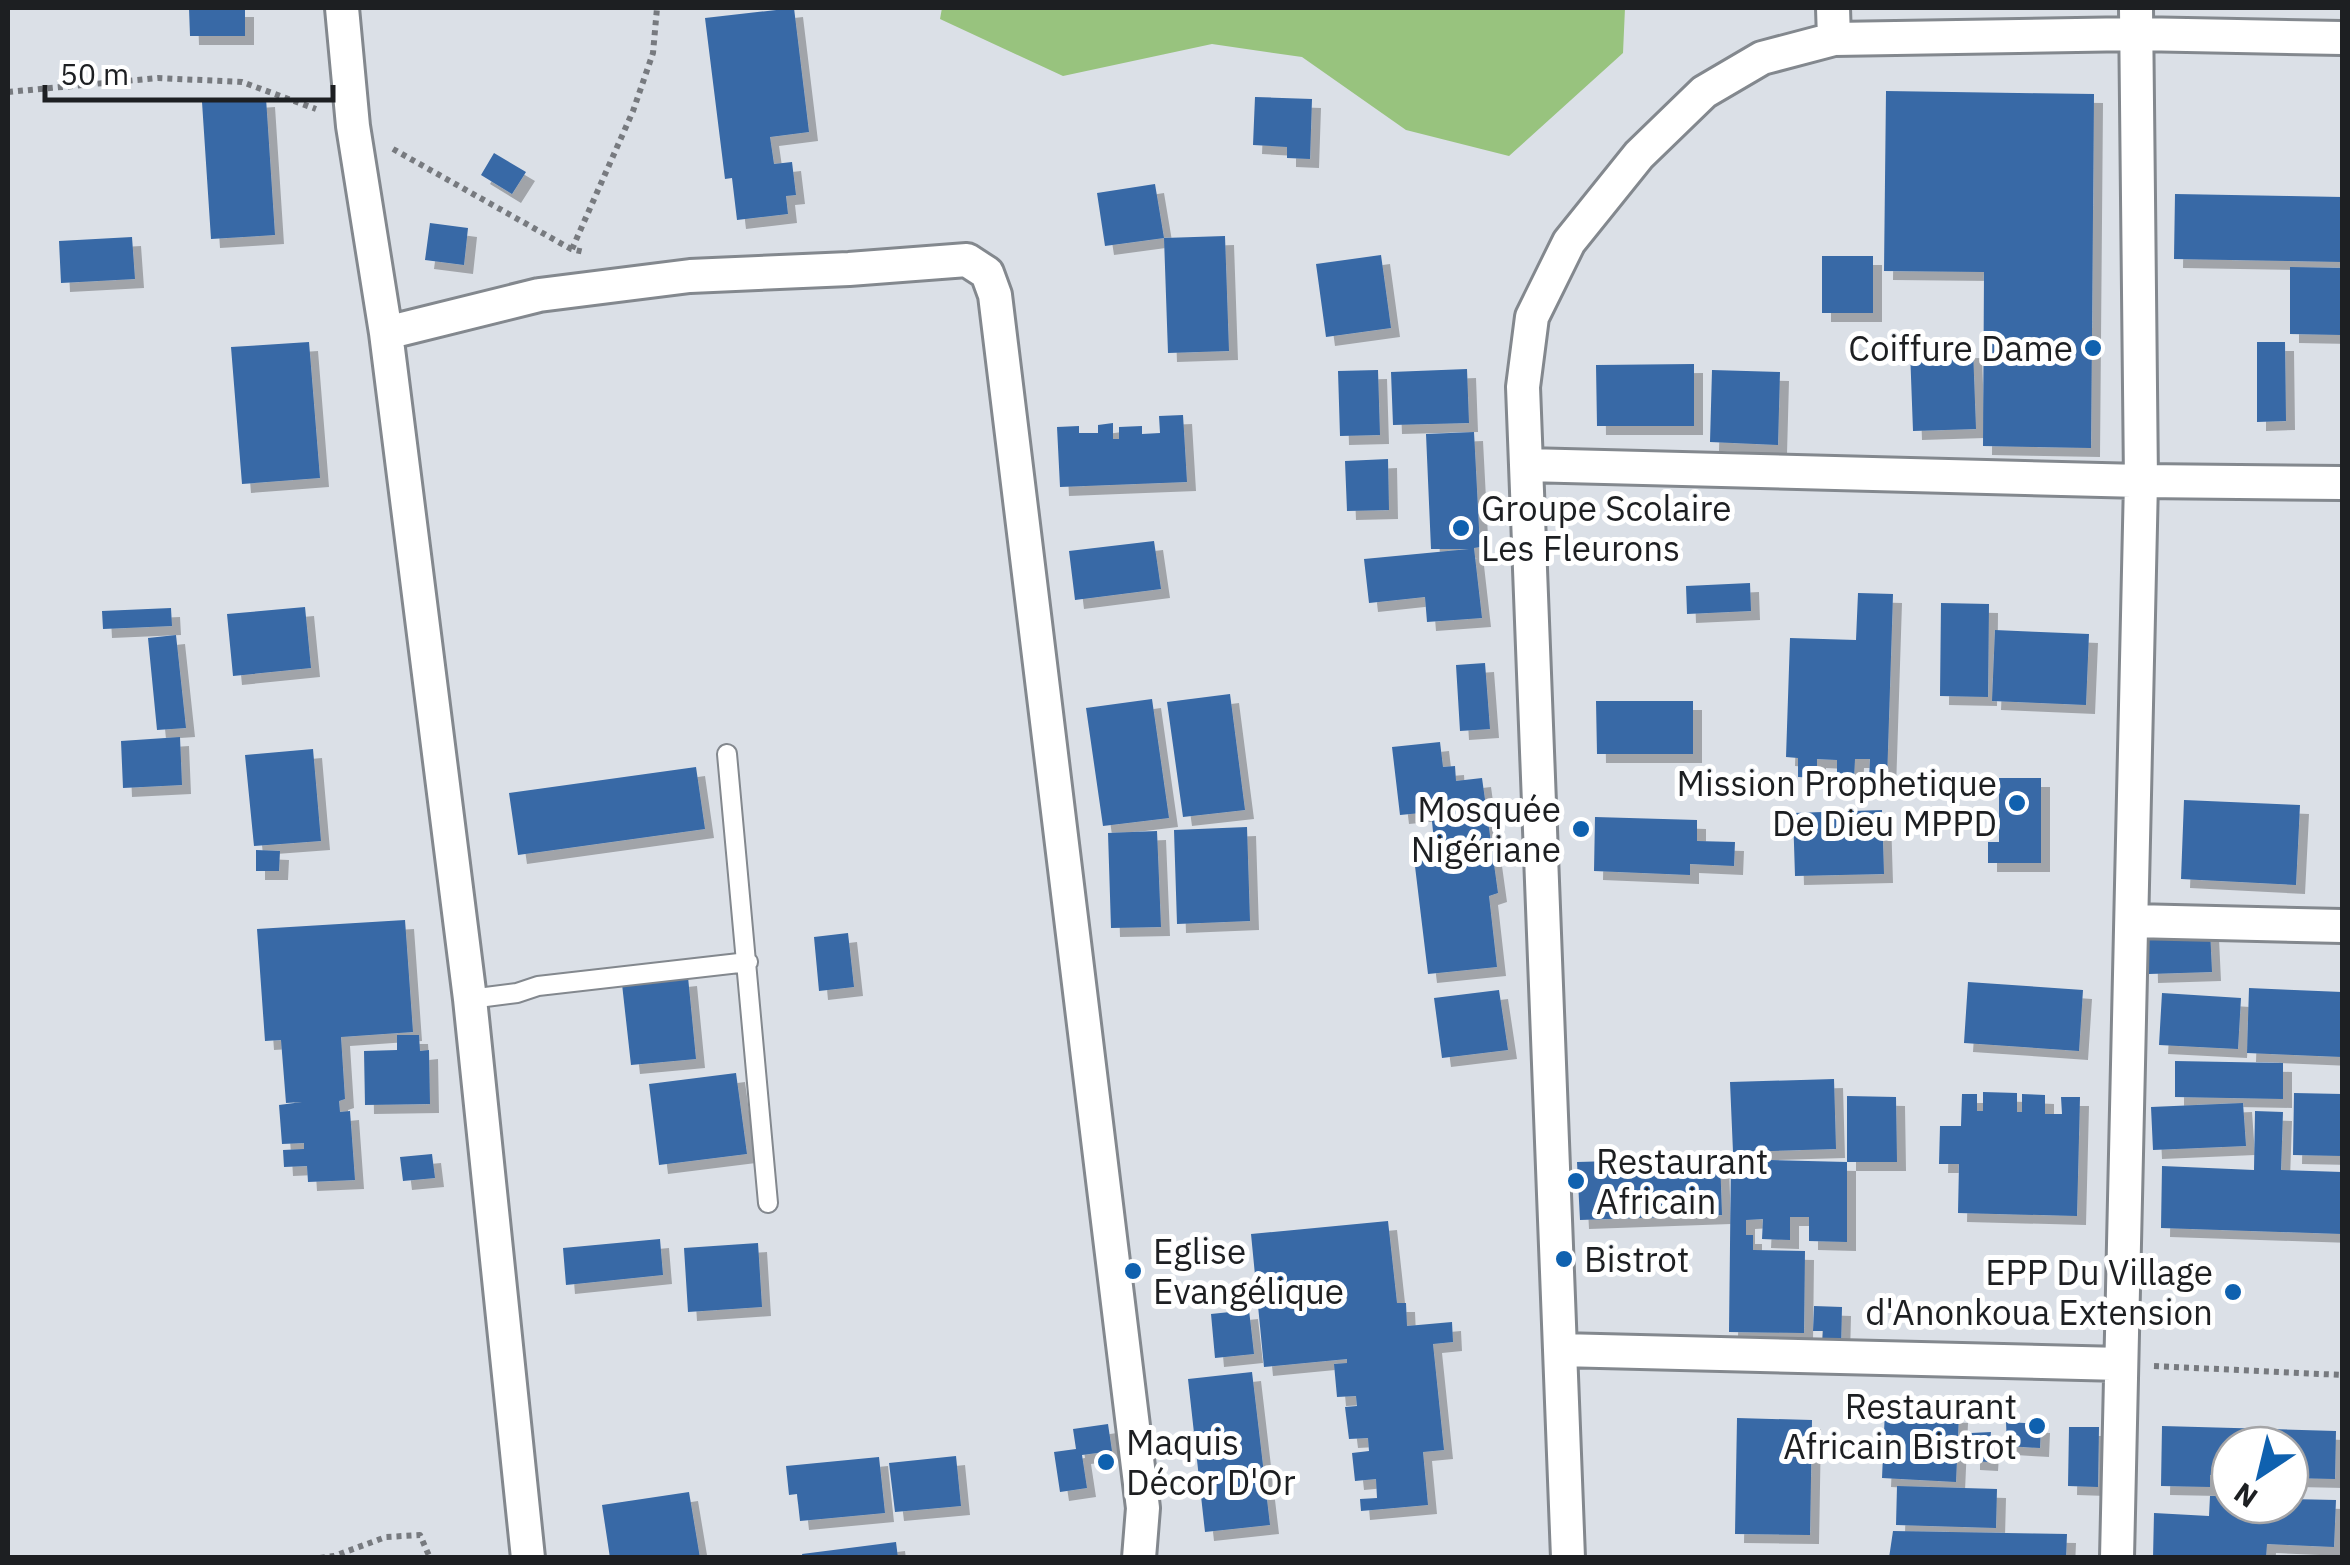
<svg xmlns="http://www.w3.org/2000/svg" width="2350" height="1565" font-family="'IBM Plex Sans',sans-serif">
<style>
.green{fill:#98c37e}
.building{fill:#3869a6;filter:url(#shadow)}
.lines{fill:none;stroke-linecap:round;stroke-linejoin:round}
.service-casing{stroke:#83888e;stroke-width:22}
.minor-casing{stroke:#83888e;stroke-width:38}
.path{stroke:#777a7f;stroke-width:6;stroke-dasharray:5 5;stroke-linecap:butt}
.service{stroke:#fff;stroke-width:18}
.minor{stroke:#fff;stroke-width:32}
.poi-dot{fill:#0f61af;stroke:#fff;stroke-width:4}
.labels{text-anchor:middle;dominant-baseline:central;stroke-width:10;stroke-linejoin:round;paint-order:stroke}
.poi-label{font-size:35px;fill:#1d1f22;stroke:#fff;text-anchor:end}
</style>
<defs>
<filter id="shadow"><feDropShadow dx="9" dy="9" stdDeviation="0" flood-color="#0004"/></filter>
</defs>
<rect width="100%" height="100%" fill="#dbe0e7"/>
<path class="green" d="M942 8H1625L1623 53 1509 156 1406 130 1302 57 1212 44 1063 76 940 19Z"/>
<path class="building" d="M189 8H245V36H190Z
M794 8 809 132 770 137 774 164 792 162 796 195 786 196 788 214 737 220 732 178 725 179 705 18Z
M1886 91 2094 94 2091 448 1983 446 1984 272 1884 271Z
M1255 97 1312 99 1310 159 1287 158V147L1253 145Z
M266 98 275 235 211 239 202 102Z
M494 153 526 172 512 194 481 175Z
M1155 184 1164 238 1105 246 1097 193Z
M2175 194 2342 197V262L2174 259Z
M430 223 468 228 464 265 425 260Z
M1225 236 1229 351 1168 353 1164 238Z
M132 237 135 279 61 283 59 241Z
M1381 255 1391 328 1326 337 1316 264Z
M1822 256H1873V313H1822Z
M2290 267 2342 268V335L2290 334Z
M309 342 320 478 242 484 231 347Z
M2257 342H2285L2286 421 2257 422Z
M1973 349 1976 429 1913 431 1910 350Z
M1694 364V426H1597L1596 365Z
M1467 369 1469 423 1393 425 1391 372Z
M1378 370 1380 435 1340 436 1338 371Z
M1712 370 1780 372 1778 445 1710 442Z
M1183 415 1187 482 1060 487 1057 427 1079 426V433H1098V425L1113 423V439H1119V427L1142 426V434L1160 433 1159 416Z
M1474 432 1480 547 1474 548 1482 618 1427 622 1425 597 1369 603 1364 559 1469 549H1431L1426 434Z
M1388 459 1389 510 1347 511 1345 461Z
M1154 541 1161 589 1075 600 1069 551Z
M1750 583 1751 611 1687 614 1686 586Z
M1858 593 1893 594 1887 780H1869L1870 759H1855L1854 779 1837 778V760L1817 759V778L1798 777V758L1786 757 1790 638 1856 640Z
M1941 603 1989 604 1988 697 1940 696Z
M305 607 311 668 233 676 227 614Z
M171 608 172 626 103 629 102 611Z
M1995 630 2089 634 2086 705 1992 701Z
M176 635 186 728 157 730 148 638Z
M1485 663 1490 729 1460 731 1456 665Z
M1230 694 1245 810 1183 817 1167 702Z
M1152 699 1169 818 1103 826 1086 708Z
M1596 701H1693V754H1597Z
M180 737 182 785 123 788 121 741Z
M1440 742 1443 767 1455 766 1456 781 1482 778 1498 893 1489 896 1497 967 1428 974 1414 858 1476 846 1435 851 1431 812 1400 815 1392 747Z
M313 749 321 841 254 846 245 755Z
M696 767 705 829 518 855 509 793Z
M1999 778H2041V863H1988V842H1999Z
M2184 800 2300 805 2296 885 2181 879Z
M1882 810 1884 874 1795 876 1793 813Z
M1595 817 1697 820V841L1735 842 1734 866 1690 864V875L1594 871Z
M1247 827 1250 921 1177 924 1174 830Z
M1157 831 1161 927 1111 928 1108 833Z
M256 850 280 851 279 871H256Z
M405 920 413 1032 341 1037 345 1099 339 1101 340 1112 350 1111 355 1180 308 1182 307 1166 284 1167 283 1150 304 1149V1143L282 1144 279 1105 302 1102 286 1103 281 1040 265 1041 257 929Z
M2210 930 2212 972 2149 974 2148 931Z
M848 933 854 987 819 991 814 937Z
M688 977 696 1059 631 1065 622 984Z
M1968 982 2083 990 2079 1051 1964 1043Z
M2249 988 2342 992V1057L2247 1053Z
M1499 990 1508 1050 1442 1058 1434 998Z
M2162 993 2241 998 2238 1049 2159 1045Z
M397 1035H419L420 1051 429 1050 430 1104 365 1105 364 1051 397 1050Z
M2175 1061 2283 1063V1099L2175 1097Z
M736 1073 747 1154 659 1165 649 1084Z
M1834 1079 1836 1149 1733 1152 1730 1082Z
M1983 1092 2017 1093V1112H2022V1094L2045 1095V1114H2062L2061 1097H2080L2077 1216 1958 1213 1959 1164H1939L1940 1126H1961L1962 1094H1977V1111H1983Z
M2294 1093 2342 1094V1156L2293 1155Z
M1847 1096 1896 1097 1897 1162H1847Z
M2243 1103 2246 1146 2153 1150 2151 1107Z
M2255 1111 2283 1112 2281 1170 2342 1172V1234L2161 1228 2162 1166 2254 1170Z
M432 1154 435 1178 403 1181 400 1157Z
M1720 1158 1722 1215 1580 1220 1577 1162Z
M1731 1159 1847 1162V1242L1809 1241V1217H1790V1240L1762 1239 1763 1219 1746 1220V1235H1753V1250L1805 1251 1804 1333 1729 1332Z
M1388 1221 1397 1303H1406L1407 1326 1452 1322 1453 1342 1433 1344 1444 1450 1423 1452 1428 1505 1361 1511 1360 1499 1377 1498 1376 1479 1355 1481 1352 1453 1369 1451 1368 1438 1349 1439 1345 1407 1357 1406 1356 1396 1337 1397 1334 1364 1347 1363V1359L1264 1367 1251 1234Z
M660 1239 663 1275 566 1285 563 1248Z
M758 1243 762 1307 688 1312 684 1248Z
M1814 1306 1842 1307 1841 1347 1822 1346 1823 1331H1813Z
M1249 1310 1254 1354 1215 1358 1211 1314Z
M1252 1372 1270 1525 1205 1532 1188 1379Z
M1885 1410 1959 1414 1956 1482 1882 1478Z
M1737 1418 1812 1420 1810 1535 1735 1534Z
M2006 1422 2041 1424 2040 1448 2007 1446Z
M1108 1424 1112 1451 1082 1455 1087 1488 1060 1492 1054 1452 1076 1449 1073 1429Z
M2162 1426 2336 1431 2335 1479 2290 1478V1445H2230V1476L2210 1475V1487L2161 1486Z
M2069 1427H2099L2098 1487 2068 1486Z
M1991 1432 1989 1462 1971 1461V1433Z
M956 1456 961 1506 895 1512 889 1463Z
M879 1457 885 1513 800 1521 797 1494 789 1495 786 1466Z
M1897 1486 1997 1489 1996 1528 1896 1525Z
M689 1492 700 1558H610L602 1505Z
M2210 1496H2230V1505H2290V1499L2336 1500 2334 1547 2267 1544 2266 1558H2153L2154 1513 2209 1516Z
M1893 1531 2067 1534 2066 1558H1889Z
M896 1542 898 1558H803L802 1554Z"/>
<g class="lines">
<g class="service-casing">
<path id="service" d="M727 754 768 1203
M470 999 517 993 538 986 748 962"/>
</g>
<g class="minor-casing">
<path id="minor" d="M342 8 353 126 386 333 470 999 528 1558
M1833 8 1834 39
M386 333 539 295 690 276 849 269 967 260 987 273 995 295 1143 1508 1139 1558
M1526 465 2141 481 2342 483
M2133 921 2342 926
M1560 1350 2121 1364
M1568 1558 1523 387 1532 317 1569 242 1639 155 1704 92 1762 58 1834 39 2136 34 2342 38
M2117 1558 2141 481 2136 8"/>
</g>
<path class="path" d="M8 92 158 78 242 82 316 109
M393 149 571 249 584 252
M572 249 633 111 653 53 657 8
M2154 1366 2342 1375
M320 1558 334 1556 386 1537 420 1535 430 1558"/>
<use href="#service" class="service"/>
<use href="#minor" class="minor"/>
</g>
<g class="poi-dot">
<circle cx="2093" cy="348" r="10"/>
<circle cx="1461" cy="528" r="10"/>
<circle cx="2017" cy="803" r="10"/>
<circle cx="1581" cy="829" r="10"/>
<circle cx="1576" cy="1181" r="10"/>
<circle cx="1564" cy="1259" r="10"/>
<circle cx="1133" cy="1271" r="10"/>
<circle cx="2233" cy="1292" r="10"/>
<circle cx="2037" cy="1426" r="10"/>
<circle cx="1106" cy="1462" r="10"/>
</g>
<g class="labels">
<g class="poi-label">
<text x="2073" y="348">Coiffure Dame</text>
<text x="1481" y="508" text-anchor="start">Groupe Scolaire<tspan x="1481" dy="40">Les Fleurons</tspan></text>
<text x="1997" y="783">Mission Prophetique<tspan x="1997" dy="40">De Dieu MPPD</tspan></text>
<text x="1561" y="809">Mosquée<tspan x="1561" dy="40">Nigériane</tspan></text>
<text x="1596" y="1161" text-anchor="start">Restaurant<tspan x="1596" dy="40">Africain</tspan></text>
<text x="1153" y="1251" text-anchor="start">Eglise<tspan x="1153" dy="40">Evangélique</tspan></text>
<text x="1584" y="1259" text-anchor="start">Bistrot</text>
<text x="2213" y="1272">EPP Du Village<tspan x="2213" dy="40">d'Anonkoua Extension</tspan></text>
<text x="2017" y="1406">Restaurant<tspan x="2017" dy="40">Africain Bistrot</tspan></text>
<text x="1126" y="1442" text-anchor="start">Maquis<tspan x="1126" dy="40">Décor D'Or</tspan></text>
</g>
</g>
<rect width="2350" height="1565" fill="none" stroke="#1d1f22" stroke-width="20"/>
<g transform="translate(2260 1475) rotate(215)"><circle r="48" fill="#ffffff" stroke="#a5a5a7" stroke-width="2.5"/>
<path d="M0-8L18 38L0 25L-18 38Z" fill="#0f61af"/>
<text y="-15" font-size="28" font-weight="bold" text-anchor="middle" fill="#1d1f22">N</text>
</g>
<path d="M45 85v15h288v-15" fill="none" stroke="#1d1f22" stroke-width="5"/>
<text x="60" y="85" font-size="30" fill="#1d1f22" stroke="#ffffff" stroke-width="8" paint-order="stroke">50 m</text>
</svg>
